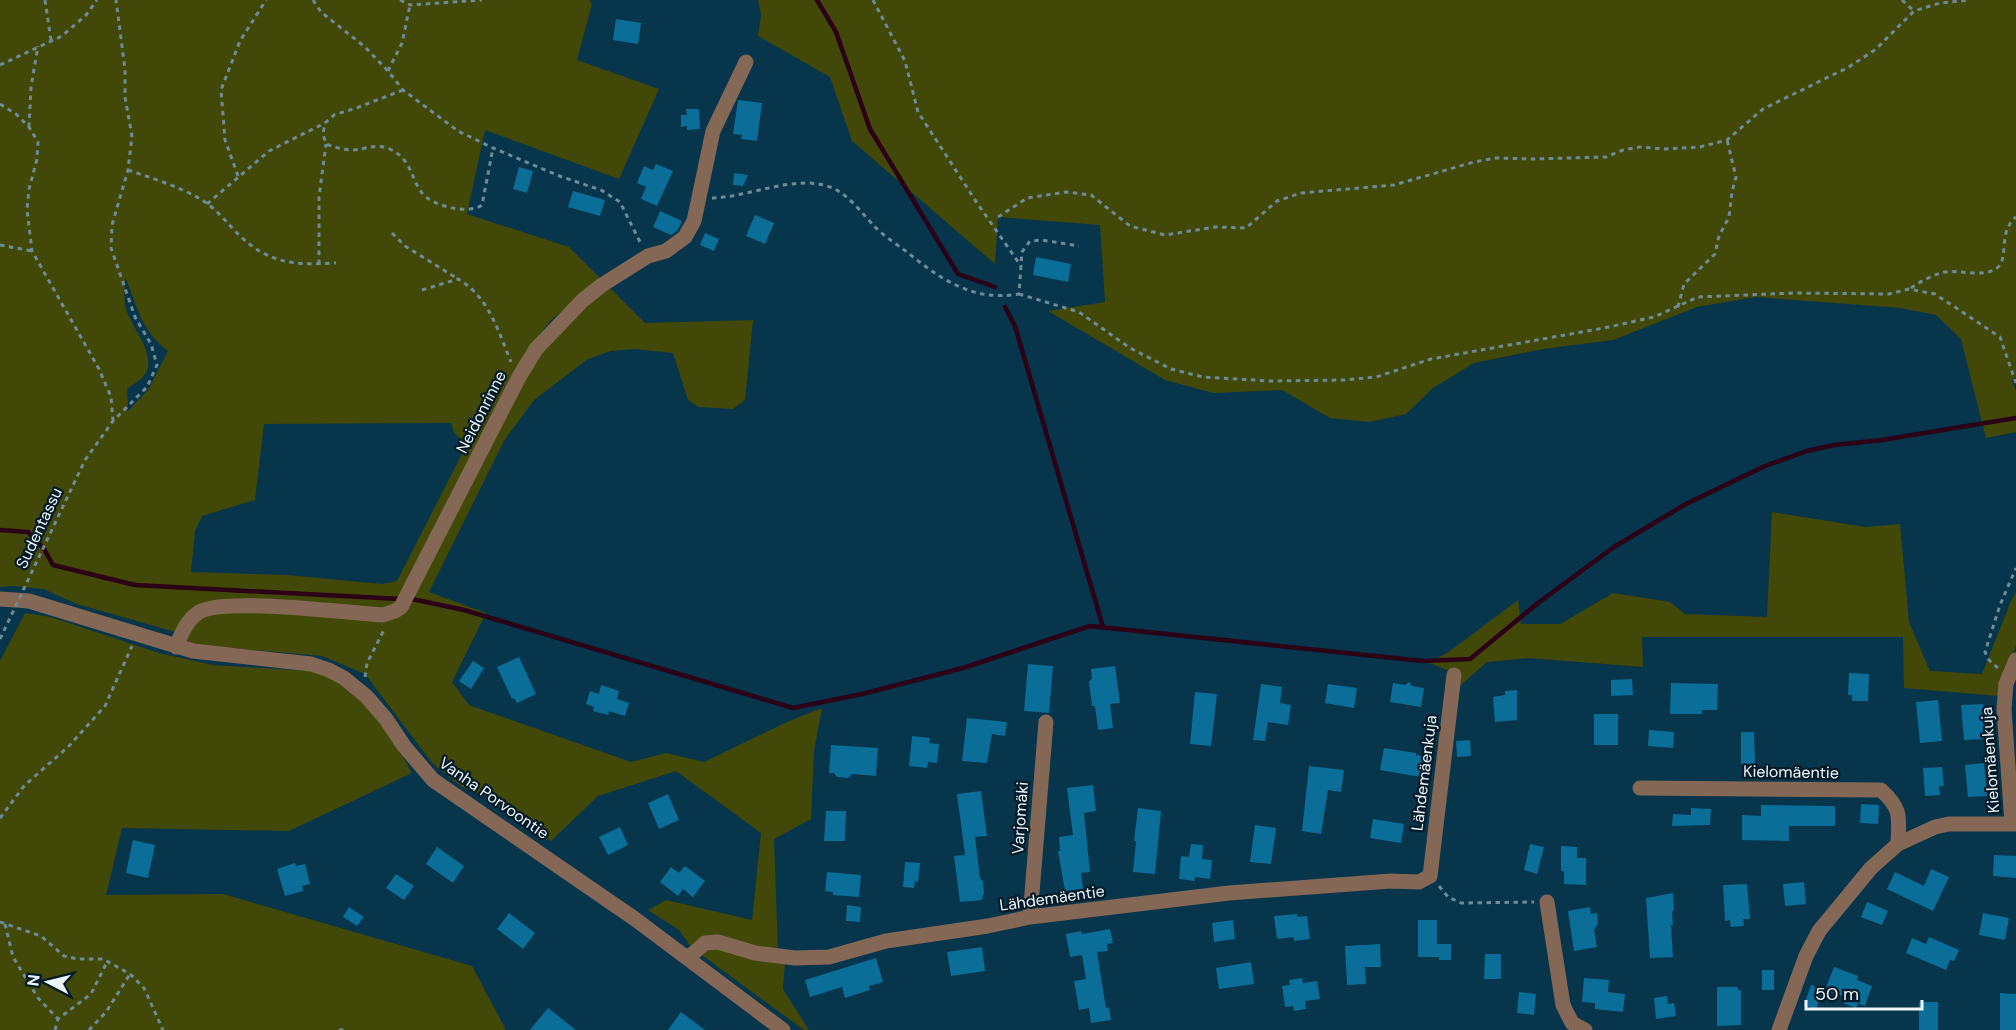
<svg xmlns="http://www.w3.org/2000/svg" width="2016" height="1030" font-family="'DM Sans',sans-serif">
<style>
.green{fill:#424808;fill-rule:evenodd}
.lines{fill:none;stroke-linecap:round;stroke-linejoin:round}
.stream{stroke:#2c0016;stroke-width:4.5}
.building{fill:#0a6e99}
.path{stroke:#6e8b99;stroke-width:3;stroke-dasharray:4.5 4.5;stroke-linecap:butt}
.minor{stroke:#846855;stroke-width:15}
.path-bridge{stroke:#6e8b99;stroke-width:3;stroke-dasharray:4.5 4.5;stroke-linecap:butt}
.labels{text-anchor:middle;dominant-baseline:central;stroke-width:4.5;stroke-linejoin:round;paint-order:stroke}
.street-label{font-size:16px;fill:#eff6fb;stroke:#031b29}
</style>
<rect width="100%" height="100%" fill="#07354b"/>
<path class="green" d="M0 0H589L592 4 577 60 659 89 619 179 485 130 467 214 569 247 601 279 551 320 525 353 533 361 583 308 609 287 645 323 753 320 745 400 733 409 699 407 688 400 673 353 634 349 611 351 588 359 534 400 504 441 429 592 486 613 452 682 469 705 631 762 666 753 704 762 789 721 822 708 814 751 811 819 774 839 778 952 691 947 679 930 648 910 666 900 752 920 761 833 676 771 598 796 551 841 494 803 491 798 462 787 433 764 365 674 322 656 186 644 175 632 77 604 43 589 12 586 0 587ZM125 277C138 307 140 330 168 351L148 390 128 411 127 389C132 385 138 382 142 378 162 358 129 326 125 305 124 297 125 286 125 277ZM451 423 454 432 466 446 397 581 382 584 287 575 191 572 195 531 202 516 255 500 264 424Z
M758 0H2016V377L2012 380 2016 392V432L1986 438 1961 339 1936 315 1900 308 1755 297 1697 307 1613 340 1543 349 1474 363 1433 388 1406 414 1369 422 1330 418 1282 390 1213 393 1165 380 1048 311 1105 302 1100 225 998 217 995 264 852 141 830 77 758 36 761 15Z
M1772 512 1865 527 1900 524 1909 622 1930 671 1982 674 2011 601 2016 592V645L1998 696 1904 688 1903 637H1642L1643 667 1528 658 1487 662 1456 689 1450 671 1429 663 1450 651 1518 600 1521 624H1560L1613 593 1670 602 1685 614 1767 617Z
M25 613 51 617 159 653 213 665 309 671 327 675 366 703 388 731 412 773 289 831 122 828 106 895 223 894 472 966 506 1030H0V661Z
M706 947 785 962 783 989 809 1030H804L699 953Z"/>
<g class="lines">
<path class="stream" d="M817 0 836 32 870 129 958 274 995 287
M1005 307 1015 326 1103 627
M0 530 28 532 44 549 53 565 135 585 400 599
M412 599 464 610 793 708 862 694 963 668 1090 626 1423 661 1470 659 1538 603 1614 547 1686 504 1765 466 1807 451 1834 445 1882 440 2016 418"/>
</g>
<path class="building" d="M616 19 641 23 638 44 613 40Z
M738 100 762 103 757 141 741 139 742 135 733 134Z
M686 109H699L700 129 687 130V126L681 127V115H687Z
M656 164 673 171 657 206 641 199 646 187 637 183 644 166 653 170Z
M519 167 533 171 527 193 513 189Z
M734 173 748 175 743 186 733 185Z
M573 191 605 200 600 216 568 207Z
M660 211 682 221 678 230 671 235 653 227Z
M755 215 774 223 765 244 746 236Z
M705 233 719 239 714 251 700 245Z
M1036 257 1071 264 1068 282 1033 275Z
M519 657 536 694 517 703 514 698 512 699 497 667Z
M473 661 484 668 471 689 459 681Z
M1028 664 1053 666 1049 713 1024 711Z
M1115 666 1120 703 1110 704 1113 728 1098 730 1095 706H1092L1089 682 1092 678 1091 669Z
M1849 673 1869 674 1868 701H1852V695H1848Z
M1632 679 1633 695 1611 696V680Z
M1409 682 1412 686 1424 688 1421 707 1390 702 1393 683 1405 685Z
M1671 683 1718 684 1717 710H1702V714H1670Z
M1261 684 1282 687 1280 703 1291 705 1288 725 1268 722 1265 741 1253 740Z
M1328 684 1357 688 1354 708 1325 703Z
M601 685 619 691 617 699 629 703 625 716 609 711 608 715 593 711 594 707 586 704 590 691 599 694Z
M1517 690V720L1495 722 1493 697 1505 695V691Z
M1195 692 1217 694 1211 746 1190 744Z
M1938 700 1942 741 1920 743 1916 702Z
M1983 704 1986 739 1964 740 1961 705Z
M1594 714H1618V745H1594Z
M967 718 1007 722 1005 736 992 734 987 763 962 761Z
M1649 730 1674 732 1673 748 1648 746Z
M1741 732H1754L1755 764H1741Z
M912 736 930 738 929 743 939 744 937 763 928 762 927 768 909 766Z
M1470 740 1471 756 1457 757 1456 741Z
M831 745 878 748 876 776 852 774 848 778 837 777 834 773H829Z
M1384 748 1416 753V755L1425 757 1421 777 1380 770Z
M1984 763 1987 796 1968 797 1965 765Z
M1309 766 1344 770 1341 792 1328 790 1321 834 1302 831Z
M1942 767 1944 786H1939L1940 795 1925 796 1923 768Z
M1093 785 1096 811 1084 813 1090 872 1081 873 1083 889 1065 891 1058 851H1060L1059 837 1073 835 1067 788Z
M981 791 987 836 975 837 980 878 983 881 984 893 982 900 960 902 954 856 965 855 957 794Z
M668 794 679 820 659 829 648 803Z
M1861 804 1879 805 1878 824 1860 823Z
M1761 805 1835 806V826H1789V841L1742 840V815L1761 816Z
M1138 808 1161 811 1155 874 1133 872 1136 841H1134Z
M1691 808 1711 809 1710 825 1672 826 1673 814 1691 815Z
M826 811H846L845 841H824Z
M1373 819 1404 824 1401 843 1370 838Z
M1255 825 1276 828 1271 864 1250 862Z
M620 827 628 845 608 855 599 837Z
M133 840 155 845 148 878 126 873Z
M1191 844 1203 845 1202 859 1212 860 1210 879 1195 877V881L1179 879 1181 856 1189 857Z
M1530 844 1544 847 1537 874 1524 870Z
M1561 846 1577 847V858H1586V885L1564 884V871H1561Z
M437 847 464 866 453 883 426 864Z
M1994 855 2016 856V878L1993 876Z
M905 862 920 863 918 882 915 881 914 888 903 887Z
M295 863 296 866 305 864 310 884 302 886 303 891 285 896 277 869Z
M685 866 705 881 693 897 683 889 678 896 660 882 671 867 679 873Z
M1931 869 1949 877 1933 911 1887 889 1895 872 1924 886Z
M827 872 861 875 859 897 833 895V892L825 891Z
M396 874 414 886 404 900 386 888Z
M1804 882 1806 904 1785 906 1783 884Z
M1747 884 1750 919H1743L1744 926 1731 927 1730 920 1725 921 1723 885Z
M1673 893 1674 911H1672L1673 925H1671L1673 957 1650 958 1646 898Z
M1867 902 1888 911 1882 925 1861 917Z
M847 905 861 907 860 922 846 921Z
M349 907 364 917 357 926 343 917Z
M1590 907 1591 914 1597 913 1598 924 1594 930 1597 947 1574 951 1568 911Z
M509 913 535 933 523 949 497 929Z
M1983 913 2009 918 2005 940 1979 935Z
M1297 914V917L1307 916 1310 939 1294 941V937L1277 939 1274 916Z
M1233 920 1235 939 1214 942 1212 923Z
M1418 920H1437V944H1451V960H1439V957H1418Z
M1110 929 1113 943 1107 944 1108 951 1097 952 1106 1008 1109 1007 1111 1020 1091 1023 1089 1008 1079 1010 1074 981 1086 979 1082 955 1070 957 1066 934 1081 931 1082 934Z
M1929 937 1959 950 1954 961 1950 960 1946 970 1906 953 1912 938 1926 944Z
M1380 944 1381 967H1365L1366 984 1347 985 1345 946Z
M982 947 985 971 951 976 947 952Z
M1485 954H1501V979H1484Z
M876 958 883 982 869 986 870 990 845 998 842 987 810 997 805 980Z
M1251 962 1254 984 1219 989 1216 968Z
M1834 967 1858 976 1857 980 1872 986 1865 1006 1858 1003 1856 1008 1843 1003 1845 997 1825 990Z
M1762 970H1774V990H1762Z
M1302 978 1303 983 1317 981 1320 999 1305 1001 1306 1009 1294 1011 1293 1006 1285 1007 1282 986 1290 985 1289 980Z
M1584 978 1609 980 1608 992 1625 994 1623 1012 1595 1009V1003L1582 1002Z
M1811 985 1823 989 1816 1010 1804 1005Z
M1717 987H1738V990H1741V1025L1717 1026Z
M1519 992 1536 994 1534 1015 1517 1013Z
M2000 993 2016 994V1030H2000Z
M1667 996 1668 1004 1674 1003 1676 1016 1656 1019 1654 998Z
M1919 1002H1938V1030H1919Z
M548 1008 576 1030H530Z
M681 1012 705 1030H668Z"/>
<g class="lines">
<path class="path" d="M45 0 51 40
M313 0 321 12 365 47 388 71 403 90 458 131 493 148 562 177 601 190 620 202 641 244
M400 0 410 5 482 0
M873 0 905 61 918 112 977 203 1021 266
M1902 0 1914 11
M0 65 62 36 86 15 97 0
M388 71 402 43 410 5
M403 90 359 107 334 115 325 123 323 134 326 144C335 147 343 150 353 150 366 149 377 143 390 149 412 160 410 177 422 193 432 206 469 215 482 205L493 148
M0 104 16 114 29 127 38 142 37 159 29 189 27 210 32 251 99 369 111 397 113 421
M29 127 31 87 38 46
M128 170C154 179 182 187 205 202 217 210 228 224 238 234 270 265 295 265 336 263
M238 176 225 140 221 90 240 41 266 0
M712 198C749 197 797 174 830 187 847 193 862 213 874 226 884 236 896 244 907 252 940 279 973 302 1019 294L1022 252 1030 241 1042 240 1079 246
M207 204 269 151 325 123
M998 217 1027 198 1066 192 1091 195 1130 226 1165 235 1215 227 1246 228 1277 201 1301 193 1394 185 1474 162 1496 158 1531 159 1606 157 1623 150 1640 147 1665 149 1700 147 1727 140 1763 109 1849 67 1876 49 1914 11 1940 3 1970 0
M392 233 405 246 458 279
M0 245 32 251
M319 264V197L326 144
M1911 288C1920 282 1930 276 1941 273 1957 268 1983 279 1997 268 2010 257 1997 233 2016 217
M422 290 458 279C489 297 498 331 511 362
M1019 294 1079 312 1130 348 1171 369 1203 377 1270 381 1344 380 1376 377 1431 359 1604 328 1654 317 1698 297 1794 293 1889 294 1909 289 1935 294 2000 337 2016 383
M1678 307 1684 284 1715 254 1719 236 1729 217 1732 192 1736 177 1727 140
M85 460 113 421 147 387 157 365 151 344 135 317 111 248 112 225 128 170 132 136 125 97V69L116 0
M1998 668 1989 660 1985 652 2000 605 2016 568
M365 677 367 663 385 628
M0 818 24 786 69 746 105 706 132 646
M1439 886 1448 897 1461 903 1534 902
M0 922 41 936 64 956 78 959H103L130 974 144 988 163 1030
M5 924 13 957 38 998 58 1019
M55 1030 58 1019 91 994 107 962
M89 1030 106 1012 130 974
M339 1030H347"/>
<path class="minor" d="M0 599 29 601 193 651 311 664 329 670 344 678 366 696 386 719 404 746 433 780 635 919 783 1030
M176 647C181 634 187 620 199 612 224 597 348 613 383 615L395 611 401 607 519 377 536 349 583 300 602 285 648 256 666 251 685 237 694 221 713 131 746 62
M1640 788 1881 790C1902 809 1899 817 1898 844
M2012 823 2004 709 2006 684 2016 660
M1547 902 1563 1005 1572 1023 1585 1030
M1030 917 1046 722
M688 958 705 943 718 942 755 953 795 958 829 957 886 941 988 926 1030 917 1229 893 1391 881 1419 882 1430 876 1454 675
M1779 1030 1806 956 1819 931 1871 868 1898 844 1935 827 1949 824H2016"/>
<path class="path-bridge" d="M0 639 85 460"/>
</g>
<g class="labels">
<g class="street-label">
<text transform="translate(481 412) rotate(-63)">Neidonrinne</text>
<text transform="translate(39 528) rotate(-65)">Sudentassu</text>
<text transform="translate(1990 760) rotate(-94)">Kielomäenkuja</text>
<text transform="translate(1791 772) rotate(1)">Kielomäentie</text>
<text transform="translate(1424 773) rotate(-83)">Lähdemäenkuja</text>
<text transform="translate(494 798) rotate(35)">Vanha Porvoontie</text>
<text transform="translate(1020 818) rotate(-86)">Varjomäki</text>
<text transform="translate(1052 898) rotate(-8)">Lähdemäentie</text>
</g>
</g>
<g transform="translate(48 982) rotate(277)" stroke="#031b29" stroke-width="4.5" paint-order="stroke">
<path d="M0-4.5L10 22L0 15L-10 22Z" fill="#eff6fb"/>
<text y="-9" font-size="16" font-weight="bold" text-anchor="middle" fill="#eff6fb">N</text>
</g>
<path d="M1806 1000v9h116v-9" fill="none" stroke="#eff6fb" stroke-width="3"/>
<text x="1815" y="1000" font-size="18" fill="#eff6fb" stroke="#031b29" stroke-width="4.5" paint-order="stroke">50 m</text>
</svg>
